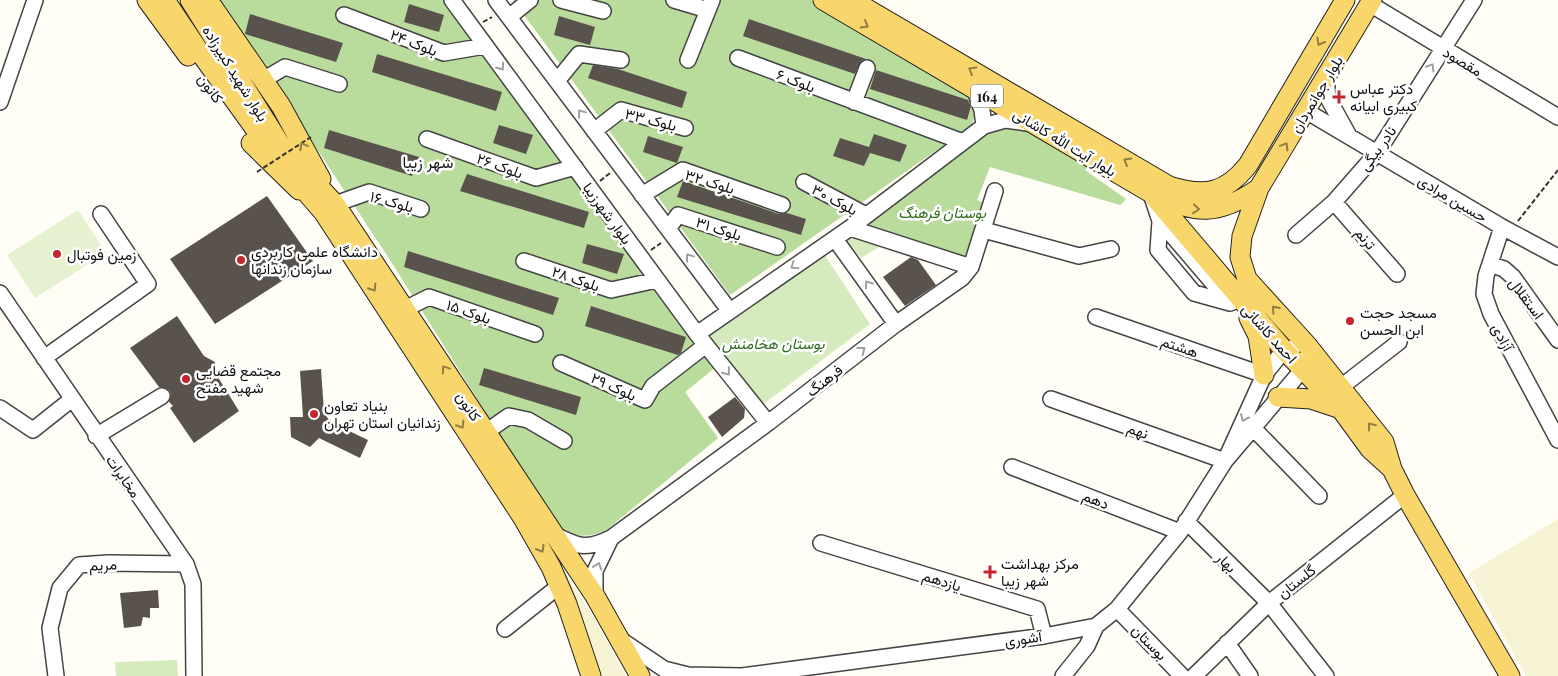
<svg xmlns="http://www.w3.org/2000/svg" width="1558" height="676" font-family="'Playfair Display',Vazirmatn,serif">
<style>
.farmland{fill:#f6f3d4}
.green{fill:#d5ebbd}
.forest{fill:#b9dc9c}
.pitch{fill:#e6f2cf}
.building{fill:#5a524d}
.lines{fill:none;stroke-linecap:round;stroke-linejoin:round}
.minor-casing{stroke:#444;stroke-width:18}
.major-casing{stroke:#222;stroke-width:21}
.path{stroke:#333;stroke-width:2;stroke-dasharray:5 2.5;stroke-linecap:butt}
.minor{stroke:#fff;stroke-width:15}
.major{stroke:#f9d66b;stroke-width:19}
.path-bridge{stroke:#333;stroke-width:2;stroke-dasharray:5 2.5;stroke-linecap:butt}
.oneway{stroke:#917d42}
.oneway2{stroke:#a0a0a0}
.poi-dot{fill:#c4262e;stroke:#fff;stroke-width:2}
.labels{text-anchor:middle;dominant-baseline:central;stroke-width:5;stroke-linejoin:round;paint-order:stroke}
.shield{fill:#fff;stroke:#585858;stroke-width:1}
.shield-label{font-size:14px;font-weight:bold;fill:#111}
.street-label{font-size:15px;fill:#111;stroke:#fff}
.poi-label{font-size:15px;fill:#111;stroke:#fff;text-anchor:start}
.park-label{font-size:15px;font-style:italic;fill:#2f6b1f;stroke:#fff}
.neighbourhood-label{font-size:16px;fill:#111;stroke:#fff}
</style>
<rect width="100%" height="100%" fill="#fffdf5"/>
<path class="farmland" d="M1558 519V676H1526L1469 573Z
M562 569 590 611 626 676H598Z"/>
<path class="green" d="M853 236 882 245 861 258 847 241Z
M824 254 870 324 762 405 709 335Z
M177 660 178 676H116L115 662Z"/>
<path class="forest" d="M219 0H450L716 367 685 392 718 438 604 532C587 537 575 538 559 529L390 260Z
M513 0H811L969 93 975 116 971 126 730 295Z
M1007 127H1024L1090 163 1085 170 1126 199 1120 205 990 167 977 200 985 203 968 258 869 228 867 222 991 130Z"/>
<path class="pitch" d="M78 210 106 253 35 298 7 255Z"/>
<path class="building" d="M409 4 444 15 439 32 404 22Z
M250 14 343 43 336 62 245 34Z
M559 16 595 27 590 45 554 35Z
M749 19 866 59 861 61 855 74 743 36Z
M377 54 502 92 496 111 372 72Z
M593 65 618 69 687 92 682 108 588 78Z
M876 70 968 100 971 106 967 120 870 89Z
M499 125 533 135 526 154 493 143Z
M329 130 419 157 412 176 324 148Z
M874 134 907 145 900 162 870 153 864 166 833 156 840 138 869 147Z
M648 136 683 147 677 163 643 152Z
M467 174 589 212 584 228 460 191Z
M683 181 779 214 787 213 806 219 801 235 677 197Z
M267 196 313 261 215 324 170 259Z
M587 244 624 254 617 274 582 263Z
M408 251 559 298 553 315 404 267Z
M911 257 918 260 936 285 905 306 883 277Z
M591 306 686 337 681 353 678 355 585 326Z
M177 316 204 356 215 362 216 374 239 411 194 443 170 408 173 406 169 402 171 396 170 391 166 388 159 387 130 348Z
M484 368 581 397 576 415 479 385Z
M321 369 324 412 330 422 368 440 360 458 319 438 310 447 291 437 290 417H303L300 371Z
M735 397 745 409 744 418 722 437 708 417Z
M158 590 159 608H150V618L143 617 141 626 124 628 120 593Z"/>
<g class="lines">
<g class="minor-casing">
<path id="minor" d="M452 0 697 334 768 423
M496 0 729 310
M561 0 603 11
M674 0 708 10 712 0
M1370 4 1558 117
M344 15 444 53 485 46
M509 17 530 0
M738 58 963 142
M688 60 708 10
M1326 78 1328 98 1349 136
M263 80 285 67 339 84
M557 81 579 54 621 60
M974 88 982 110 984 126
M0 102 35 0
M854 102 867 68
M1306 111 1502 227 1558 257
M594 131 621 110 685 128
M427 139 536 178 575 167
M804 182 866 215
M642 195 683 170 782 205
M1152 197 1160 221 1158 250 1194 293 1230 303 1240 299
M1334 202 1397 274
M335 204 369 192 421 209
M1160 221 1230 303
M1502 227 1486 276 1484 294 1491 314 1558 440
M850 228 971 267
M668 229 678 215 777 247
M984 230 1079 256 1111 249
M1296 235 1334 202 1377 153 1474 0
M835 239 896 324
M524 261 611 290 657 280
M1490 264 1504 269 1513 277 1558 340
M0 293 186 564 193 584 194 676
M405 309 429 297 535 334
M1096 317 1264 375
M697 334 850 228 984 126 1005 120 1027 123
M44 358 148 284 101 214
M561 363 645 400 653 386 706 345
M1341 387 1399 342
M1051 399 1225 461
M0 408 33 430 72 399
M1253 428 1319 496
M486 432 509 416 528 420 564 441
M96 436 162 396
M1225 461 1264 375 1284 350 1293 348
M1012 467 1180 532
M1186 521 1269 603 1326 676
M555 535C579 547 586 550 611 538L768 423 896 324 962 278 971 267 995 191
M821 543 1037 609 1044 636
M595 596V571L611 538
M1117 609 1182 676
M505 629 559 586
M621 640 664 669 688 675 742 676 1044 636 1096 626 1117 609 1180 532 1225 461 1303 369 1305 359
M1227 643 1250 676
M56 676 50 628 60 588 79 565 108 563 186 564
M1063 676 1087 646 1096 626
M1194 676 1269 603 1405 495"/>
</g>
<g class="major-casing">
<path id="major" d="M147 0 188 56
M165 0 201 54 269 148
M190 0 282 147 335 204 595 596 640 676
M208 0 281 106 321 179
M823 0 1151 193C1195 215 1219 216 1259 188
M852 0 1169 186C1204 197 1225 194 1248 165L1345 0
M1372 0 1259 188 1242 236 1240 257 1247 279 1307 345 1384 442 1392 469 1405 495 1510 676
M251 143 299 190
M293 177 324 213 523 518 551 567 567 604 591 676
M1155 198 1284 350 1340 408 1370 449 1392 469
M1249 318 1258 336 1264 375
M1278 397 1311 399 1338 408"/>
</g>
<path class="path" d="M483 22 492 17
M600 181 610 173
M1518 221 1558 170
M651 250 661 243"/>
<use href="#minor" class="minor"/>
<use href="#major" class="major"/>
<path class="path-bridge" d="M257 172 311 137"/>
</g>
<defs><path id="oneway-chevron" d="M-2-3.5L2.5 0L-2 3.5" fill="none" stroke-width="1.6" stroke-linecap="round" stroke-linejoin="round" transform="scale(1.25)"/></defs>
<g class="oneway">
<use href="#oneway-chevron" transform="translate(865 25) rotate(30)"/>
<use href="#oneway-chevron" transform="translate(1320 42) rotate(120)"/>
<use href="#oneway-chevron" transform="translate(972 70) rotate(-150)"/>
<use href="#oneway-chevron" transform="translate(303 146) rotate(-119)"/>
<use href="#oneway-chevron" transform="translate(1285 146) rotate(-59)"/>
<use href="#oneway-chevron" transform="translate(1127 161) rotate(-150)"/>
<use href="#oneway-chevron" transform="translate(1196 209) rotate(5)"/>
<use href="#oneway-chevron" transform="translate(373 288) rotate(57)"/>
<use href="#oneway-chevron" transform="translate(1275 309) rotate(-132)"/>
<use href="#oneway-chevron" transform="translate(445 369) rotate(-124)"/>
<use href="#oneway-chevron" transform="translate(461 425) rotate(57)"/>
<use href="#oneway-chevron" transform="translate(1371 426) rotate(-128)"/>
<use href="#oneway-chevron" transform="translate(541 549) rotate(60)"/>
</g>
<g class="oneway2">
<use href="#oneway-chevron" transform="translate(501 67) rotate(54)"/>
<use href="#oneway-chevron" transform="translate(1431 67) rotate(-58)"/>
<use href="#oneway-chevron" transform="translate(581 113) rotate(-127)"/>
<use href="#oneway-chevron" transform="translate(689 257) rotate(-127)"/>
<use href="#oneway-chevron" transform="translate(794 266) rotate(146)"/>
<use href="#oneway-chevron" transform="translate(868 284) rotate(-126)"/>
<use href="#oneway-chevron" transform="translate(862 350) rotate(-38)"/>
<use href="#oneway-chevron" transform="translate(727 372) rotate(52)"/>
<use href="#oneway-chevron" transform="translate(1244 418) rotate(114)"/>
<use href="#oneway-chevron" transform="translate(598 566) rotate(-71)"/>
</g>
<g class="poi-dot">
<path d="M1336.5 89.5h5v5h5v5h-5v5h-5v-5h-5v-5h5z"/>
<circle cx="57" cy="254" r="5"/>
<circle cx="241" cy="260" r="5"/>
<circle cx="1350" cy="321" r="5"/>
<circle cx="186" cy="379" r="5"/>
<circle cx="314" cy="414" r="5"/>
<path d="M987.5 564.5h5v5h5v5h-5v5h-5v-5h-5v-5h5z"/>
</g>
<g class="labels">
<rect class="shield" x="971" y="84.5" width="32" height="23" rx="4"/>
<g class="shield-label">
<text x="987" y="96">164</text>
</g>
<g class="street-label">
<text transform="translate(414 42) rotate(21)">بلوک ۲۴</text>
<text transform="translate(1463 61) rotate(31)">مقصود</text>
<text transform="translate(236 73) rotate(58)">بلوار شهید کبیرزاده</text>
<text transform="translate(796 80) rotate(21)">بلوک ۶</text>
<text transform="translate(211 88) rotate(54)">کانون</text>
<text transform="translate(1316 94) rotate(-59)">بلوار جوانمردان</text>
<text transform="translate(651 119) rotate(14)">بلوک ۳۳</text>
<text transform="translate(1065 142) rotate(31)">بلوار آیت الله کاشانی</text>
<text transform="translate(1377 148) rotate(-54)">نادر بیگی</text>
<text transform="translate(500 165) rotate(20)">بلوک ۲۶</text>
<text transform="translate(710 181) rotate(17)">بلوک ۳۲</text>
<text transform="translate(1453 198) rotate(31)">حسین مرادی</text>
<text transform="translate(835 199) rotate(28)">بلوک ۳۰</text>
<text transform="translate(392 201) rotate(15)">بلوک ۱۶</text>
<text transform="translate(608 213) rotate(54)">بلوار شهرزیبا</text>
<text transform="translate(719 228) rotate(18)">بلوک ۳۱</text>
<text transform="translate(1366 238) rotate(49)">ترنم</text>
<text transform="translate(576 278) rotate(19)">بلوک ۲۸</text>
<text transform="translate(1527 298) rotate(53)">استقلال</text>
<text transform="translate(469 311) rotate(19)">بلوک ۱۵</text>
<text transform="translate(1270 333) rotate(48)">احمد کاشانی</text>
<text transform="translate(1503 337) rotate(62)">آزادی</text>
<text transform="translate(1180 346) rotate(19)">هشتم</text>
<text transform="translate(824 380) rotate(-38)">فرهنگ</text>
<text transform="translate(614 386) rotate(24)">بلوک ۲۹</text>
<text transform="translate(469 406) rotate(56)">کانون</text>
<text transform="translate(1138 430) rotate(20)">نهم</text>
<text transform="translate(124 476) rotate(55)">مخابرات</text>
<text transform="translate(1096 499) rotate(21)">دهم</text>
<text transform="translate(1227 562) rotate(45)">بهار</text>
<text transform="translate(103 564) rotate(-3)">مریم</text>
<text transform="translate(942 580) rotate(17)">یازدهم</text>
<text transform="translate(1296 581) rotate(-38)">گلستان</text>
<text transform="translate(1023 638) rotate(-8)">آشوری</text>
<text transform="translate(1150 642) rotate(46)">بوستان</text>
</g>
<g class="poi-label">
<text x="1350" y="88">دکتر عباس<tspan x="1350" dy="17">کبیری ابیانه</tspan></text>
<text x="251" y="251">دانشگاه علمی کاربردی<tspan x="251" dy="17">سازمان زندانها</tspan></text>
<text x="67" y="254">زمین فوتبال</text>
<text x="1360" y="312">مسجد حجت<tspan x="1360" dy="17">ابن الحسن</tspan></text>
<text x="196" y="370">مجتمع قضایی<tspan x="196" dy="17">شهید مفتح</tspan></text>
<text x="324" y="405">بنیاد تعاون<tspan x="324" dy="17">زندانیان استان تهران</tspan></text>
<text x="1001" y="563">مرکز بهداشت<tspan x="1001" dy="17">شهر زیبا</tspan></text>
</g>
<g class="park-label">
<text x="942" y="212">بوستان فرهنگ</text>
<text x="773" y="343">بوستان هخامنش</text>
</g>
<g class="neighbourhood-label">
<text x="428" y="161">شهر زیبا</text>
</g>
</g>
</svg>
